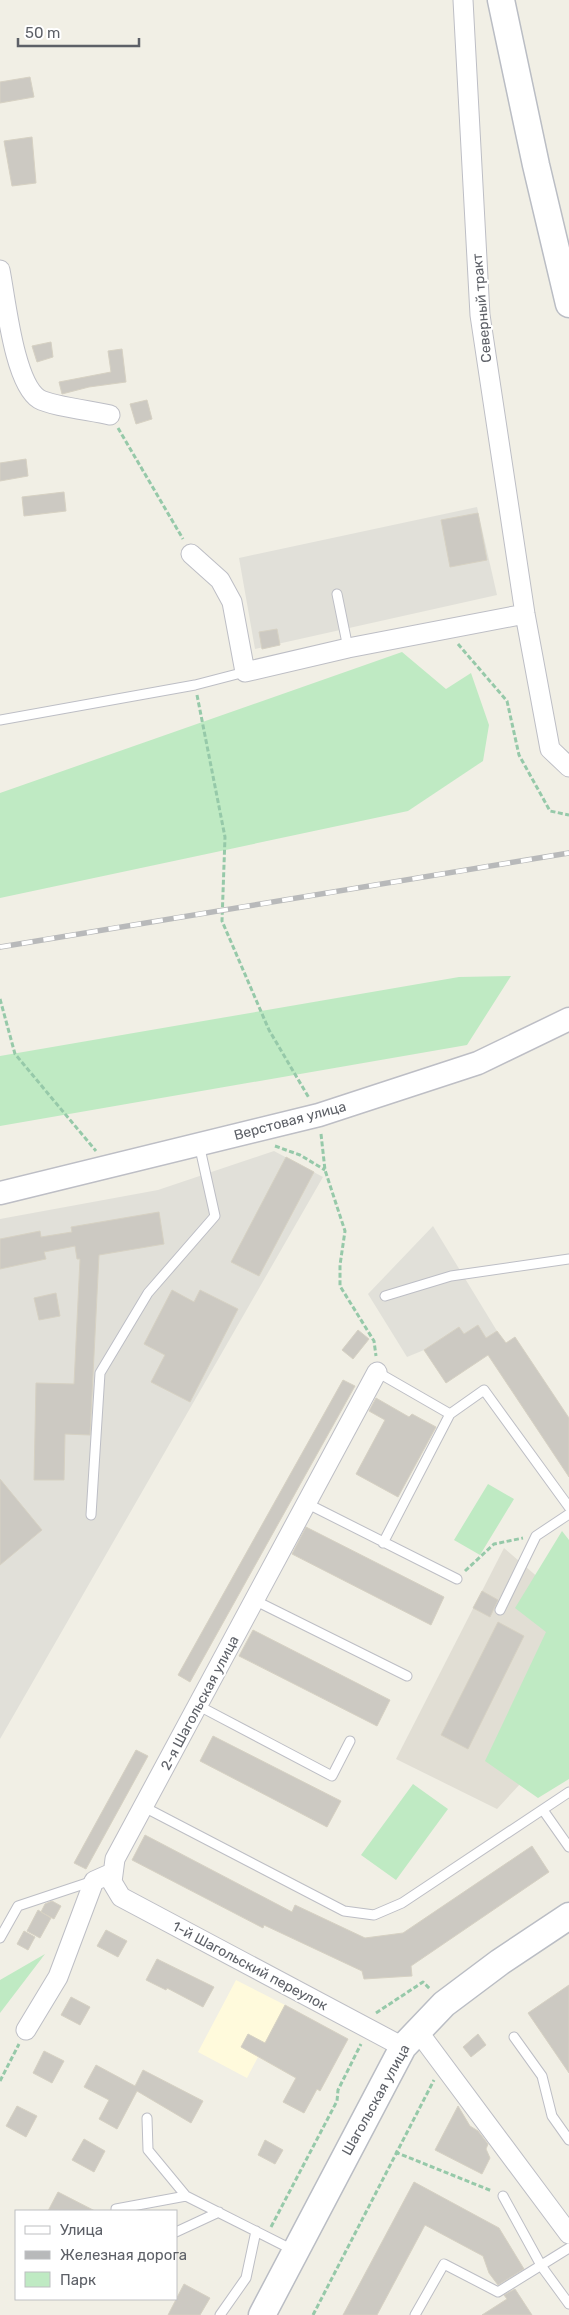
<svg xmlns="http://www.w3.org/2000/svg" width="569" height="2315" font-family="Rubik,sans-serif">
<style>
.commercial{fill:#fffadc}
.industrial{fill:#e1e0d9}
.education{fill:#e1ded4}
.green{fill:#bfeac3}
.building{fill:#ccc9c2;stroke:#d6d1c3}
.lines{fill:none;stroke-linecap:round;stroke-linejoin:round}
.service-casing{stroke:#bdbec5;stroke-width:11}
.minor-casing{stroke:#bdbec5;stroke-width:21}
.tertiary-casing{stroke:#bdbec5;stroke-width:25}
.secondary-casing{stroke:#babdc4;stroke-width:29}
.path{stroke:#96c9a9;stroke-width:3;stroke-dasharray:5 2.5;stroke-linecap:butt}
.service{stroke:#fff;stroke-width:9}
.minor{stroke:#fff;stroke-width:19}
.tertiary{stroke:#fff;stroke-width:22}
.secondary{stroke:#fff;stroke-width:26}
.rail-casing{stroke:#b8b9ba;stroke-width:5.5}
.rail{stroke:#fff;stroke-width:4;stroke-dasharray:11;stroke-linecap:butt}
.labels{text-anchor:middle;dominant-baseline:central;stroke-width:4.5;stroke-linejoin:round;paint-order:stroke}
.street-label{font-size:14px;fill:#5d6067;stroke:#fff}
</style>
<rect width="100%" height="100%" fill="#f1efe5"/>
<path class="commercial" d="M236 1980 285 2005 320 2091 258 2057 247 2078 198 2052Z"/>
<path class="industrial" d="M477 507 497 595 255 649 239 558Z
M274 1151 323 1177 0 1739V1219L158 1190Z
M433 1226 497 1331 486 1338 478 1325 464 1334 459 1327 424 1350 407 1357 368 1294Z"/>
<path class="education" d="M504 1548 569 1604V1731L497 1809 396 1759Z"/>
<path class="green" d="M402 652 446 689 471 673 489 725 483 761 408 811 0 898V793Z
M511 976 467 1045 0 1126V1056L459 977Z
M488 1484 514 1499 480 1555 454 1540Z
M562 1531 569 1540V1779L538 1798 485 1761 546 1632 515 1608Z
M413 1784 448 1809 396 1880 361 1855Z
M45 1954 0 2013V1980Z"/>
<path class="building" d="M30 77 34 97 0 103V82Z
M32 137 36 183 12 186 4 141Z
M51 342 53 357 37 362 32 346Z
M122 349 126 382 89 387 62 394 59 382 111 372 108 351Z
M147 400 152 419 136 424 130 404Z
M26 459 28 476 0 481V463Z
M64 492 66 511 24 516 22 497Z
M478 513 487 560 450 567 441 520Z
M277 629 280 645 262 649 259 632Z
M286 1157 314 1172 259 1276 231 1262Z
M159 1212 164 1244 99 1255 90 1435 65 1434 64 1480H34L36 1383 74 1384 80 1259H77L75 1246 44 1252 46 1259 0 1269V1239L40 1231 41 1237 72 1232 71 1227Z
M172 1290 194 1302 200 1290 238 1309 190 1402 151 1382 165 1355 144 1344Z
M56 1293 60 1316 39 1320 34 1298Z
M478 1325 486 1338 497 1331 506 1343 515 1337 569 1418V1477L488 1355 446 1383 424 1350 459 1327 464 1334Z
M358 1330 369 1339 353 1359 342 1350Z
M343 1380 355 1386 190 1682 178 1675Z
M376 1398 409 1417 412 1414 436 1427 398 1497 356 1474 385 1420 369 1411Z
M0 1479 42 1530 0 1565Z
M306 1527 444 1597 431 1625 292 1554Z
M482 1591 498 1600 490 1617 473 1608Z
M498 1622 524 1636 468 1749 441 1735Z
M253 1630 390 1700 377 1726 239 1656Z
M213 1736 341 1801 327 1827 200 1761Z
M136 1750 148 1756 86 1869 74 1863Z
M145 1835 292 1912 295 1905 365 1938 403 1933 532 1846 549 1872 411 1966 412 1976 364 1979 362 1971 264 1925 263 1928 132 1860Z
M52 1901 61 1906 54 1919 41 1912 45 1904Z
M38 1910 51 1918 40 1938 27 1931Z
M106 1930 127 1941 118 1957 97 1946Z
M24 1931 35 1937 28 1950 17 1944Z
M157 1959 214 1987 203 2007 167 1988 166 1990 146 1980Z
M569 1985V2073L528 2013Z
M71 1997 90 2007 80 2025 61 2015Z
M285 2005 348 2039 320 2091 317 2089 304 2113 283 2102 296 2078 241 2047 248 2034 265 2043Z
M478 2034 486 2045 471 2057 463 2047Z
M44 2051 64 2061 52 2083 33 2073Z
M96 2065 135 2086 143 2070 203 2101 191 2123 137 2091 117 2129 99 2119 109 2100 84 2087Z
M17 2106 37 2116 26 2137 6 2126Z
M458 2106 470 2126 478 2131 488 2144 486 2149 490 2158 482 2174 435 2150Z
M84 2139 105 2151 94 2172 72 2160Z
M265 2140 283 2150 275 2164 258 2155Z
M414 2182 499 2228 524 2269 498 2285 489 2273 483 2256 425 2225 377 2315H343Z
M58 2192 95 2211H48Z
M184 2284 210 2298 200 2315H168Z
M515 2289 532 2315H482L507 2299 504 2295Z"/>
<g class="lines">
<g class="service-casing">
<path id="service" d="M337 594 348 648
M0 720 195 685 245 672
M385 1296 451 1276 569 1259
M377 1372 450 1414
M306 1503 457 1579
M91 1515 100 1373 148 1293 215 1216 199 1144
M383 1543 450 1414 484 1390 569 1507
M254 1600 407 1676
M500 1610 536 1536 569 1514
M199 1706 332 1776 350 1741
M144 1807 344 1911 374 1915 402 1903 569 1792
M543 1810 569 1847
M0 1938 18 1906 93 1881
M514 2037 542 2076 552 2116 569 2140
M147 2118 148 2150 186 2196 293 2250
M503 2196 542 2267 569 2304
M116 2211V2209L186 2196
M176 2232 219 2212
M220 2315 246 2278 256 2231
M415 2315 444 2264 498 2292 569 2248"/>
</g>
<g class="minor-casing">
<path id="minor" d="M463 0 480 315 525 614 550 749 569 767
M0 270C6 300 14 383 39 399 51 406 94 411 110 415
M191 554 220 580 232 602 245 672 348 648 525 614
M377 1372 115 1859 112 1882 121 1897 403 2047
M26 2030 58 1977 94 1881 112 1873
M417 2030 569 2234"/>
</g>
<g class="tertiary-casing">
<path id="tertiary" d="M0 1193 319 1115 478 1063 569 1019"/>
</g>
<g class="secondary-casing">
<path id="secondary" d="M501 0 536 165 569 304
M262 2315 403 2047 444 2004 500 1962 569 1916"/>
</g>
<path class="path" d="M118 428 183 539
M458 644 507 701 519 755 550 811 569 815
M197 695 225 837 222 921 269 1030 309 1098
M0 999 15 1054 96 1151
M321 1134 325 1170 345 1231 340 1265V1286L374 1341 376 1356
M275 1146 300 1155 325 1170
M465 1571 494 1544 523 1538
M376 2013 423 1982 430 1989
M0 2081 19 2044
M395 2152 492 2191
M271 2227 337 2101 338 2090 361 2044
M313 2315 434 2080"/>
<use href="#service" class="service"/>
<use href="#minor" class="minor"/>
<use href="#tertiary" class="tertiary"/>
<use href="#secondary" class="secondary"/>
<g class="rail-casing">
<path id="rail" d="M0 947 569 853"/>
</g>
<use href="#rail" class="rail"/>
</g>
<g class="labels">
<g class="street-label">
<text transform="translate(482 308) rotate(-95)">Северный тракт</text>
<text transform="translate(290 1121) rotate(-15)">Верстовая улица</text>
<text transform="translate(200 1703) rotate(-62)">2-я Шагольская улица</text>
<text transform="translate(250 1966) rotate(28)">1-й Шагольский переулок</text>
<text transform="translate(376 2100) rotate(-61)">Шагольская улица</text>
</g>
</g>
<rect x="15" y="2210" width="162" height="90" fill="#ffffff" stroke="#bebfc2"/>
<rect x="25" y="2226" width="25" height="8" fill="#ffffff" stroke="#bebfc2"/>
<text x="60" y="2235" font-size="15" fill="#5d6067">Улица</text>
<rect x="25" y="2251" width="25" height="8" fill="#b8b9ba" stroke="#bebfc2"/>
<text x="60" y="2260" font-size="15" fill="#5d6067">Железная дорога</text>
<rect x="25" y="2272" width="25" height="15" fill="#bfeac3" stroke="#bebfc2"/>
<text x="60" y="2285" font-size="15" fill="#5d6067">Парк</text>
<path d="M18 38v8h121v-8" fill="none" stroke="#5d6067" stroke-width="2.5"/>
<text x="25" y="38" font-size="15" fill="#5d6067" stroke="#ffffff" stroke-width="4" paint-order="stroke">50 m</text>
</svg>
